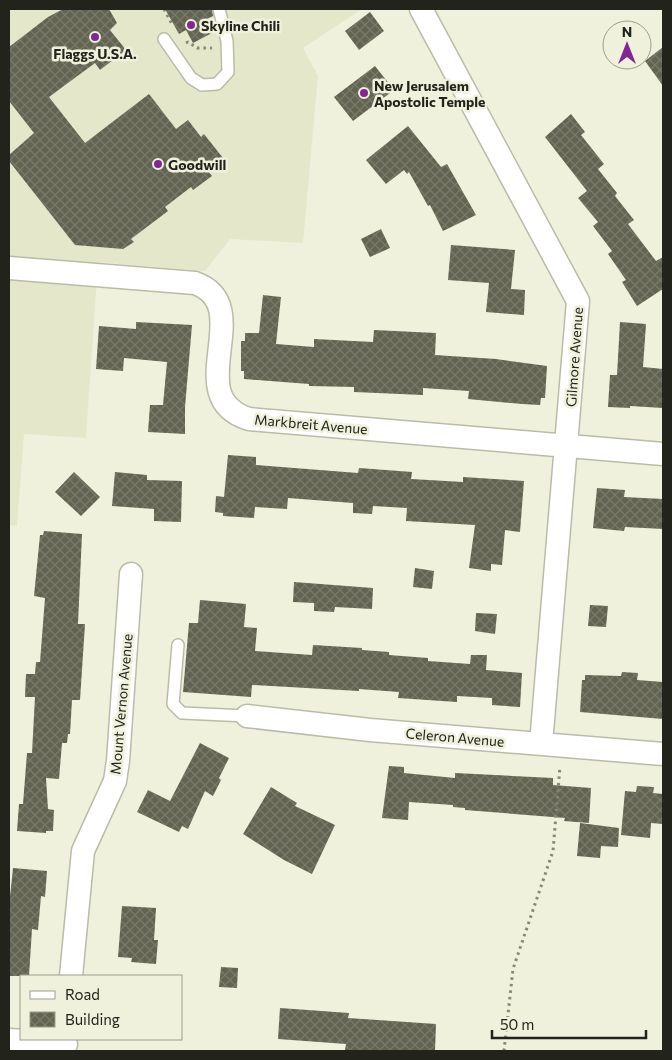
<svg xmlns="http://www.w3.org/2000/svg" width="672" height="1060" font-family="Commissioner,sans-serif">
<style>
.built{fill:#e5e7ca}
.building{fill:url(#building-cross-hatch)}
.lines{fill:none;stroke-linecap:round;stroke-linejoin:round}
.lane-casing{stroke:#babca8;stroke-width:14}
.street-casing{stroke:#babca8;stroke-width:25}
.path{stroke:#858778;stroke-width:3;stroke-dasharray:2.5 4;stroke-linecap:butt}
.lane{stroke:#fff;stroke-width:11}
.street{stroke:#fff;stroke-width:22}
.poi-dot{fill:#812693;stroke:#eff1dc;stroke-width:2}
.labels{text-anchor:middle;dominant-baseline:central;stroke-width:5;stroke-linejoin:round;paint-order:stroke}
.poi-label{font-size:14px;font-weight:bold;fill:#22231b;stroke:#eff1dc;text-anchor:start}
.street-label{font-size:14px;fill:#22231b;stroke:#eff1dc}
</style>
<defs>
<pattern id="building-cross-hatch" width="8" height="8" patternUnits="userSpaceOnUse" patternTransform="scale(1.25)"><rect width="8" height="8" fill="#626351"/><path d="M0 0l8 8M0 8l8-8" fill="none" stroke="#797a6c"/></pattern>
</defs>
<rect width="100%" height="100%" fill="#eff1dc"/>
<path class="built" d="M9 9H362L303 48 318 76 303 243 230 239 205 271 98 262 86 438 24 434 17 526 9 525Z"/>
<path class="building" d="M63 9H109L117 23 110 30 126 50 100 70 95 63 49 97 85 143 149 94 176 129 188 120 201 137 204 134 223 158 207 170 212 176 193 190 191 187 165 207 168 211 131 239 134 242 123 249 75 245 9 161V155L34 133 9 101V47L48 17Z
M165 9H212L213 16 205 20 212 33 193 43 186 30 179 34Z
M370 12 384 31 359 50 345 31Z
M663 47V86L645 61Z
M375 66 394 90 353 121 334 97Z
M571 114 585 132 581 135 604 164 598 169 617 193 615 196 634 220 628 224 656 261 663 257V289L637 306 622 282 626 280 608 254 612 251 593 226 598 222 578 198 587 191 545 137Z
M408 126 441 167 447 164 476 215 443 231 430 205 428 206 409 172 407 174 404 170 386 184 366 160Z
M381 229 390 248 370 257 361 239Z
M451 245 515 250 511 289 525 290 524 315 486 312 489 283 448 280Z
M263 295 281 297 276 344 314 347V339L373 342 374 330 436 333 435 355 496 359 547 366 545 398H541L540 405 522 404 468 399 469 391 423 388V395L354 392V387L309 386V384L244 379V371H241V341H245V333H259Z
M136 322 192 325 185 407V434L148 432 150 405H163L167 362 124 358 123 371 96 369 99 326 136 329Z
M620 322 646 324 643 367 663 369V408L630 406V408L608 407 610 375H617Z
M228 455 256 457V465L358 473 359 468 412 472 411 479 463 482V477L524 481 520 532 505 530 502 565 491 564V571L469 568 475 525 406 521 407 508 373 506 372 514 353 513V503L288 498 287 509 255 507 254 518 223 516V513L215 512 216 496 224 497Z
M74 472 100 497 81 516 55 492Z
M115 472 147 475V480L182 481 181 522 154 521V509L112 506Z
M597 488 625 490 624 497 663 499V529L625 527 624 531 593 528Z
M44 531 82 534 78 624H85L80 700H72L70 734H68L67 743H62L59 779 46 778 48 809 54 810 53 831H46V833L17 831 19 804H23L27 753H32L35 697H25L26 674H35L36 662H40L45 598 34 596 40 535H43Z
M415 568 434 571 432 589 413 587Z
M294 582 373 588 372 609 335 607 334 612 314 611V603L293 602Z
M200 600 246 604 244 627 257 628 255 651 312 655 313 645 362 648V650L389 652V655L428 658V661L470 664 471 655H487L486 670 522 673 520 707 492 705V698L457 696V702L398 698 399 692 359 689V691L252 685 251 697 183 692 189 623H198Z
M590 605 608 606 606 627 588 626Z
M476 613 497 614 495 634 475 631Z
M622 672 638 673 637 680 663 682V719L580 712 582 680H585V675L621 676Z
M200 743 229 758 219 778 221 780 213 796 205 791 188 829 182 826 179 832 137 812 148 790 170 801Z
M389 766 404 767V773L455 778V773L553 778V785L591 788 589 823 564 821 565 818 465 810V808L453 807V805L409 802 408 820 382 818Z
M637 786 654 787 653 793 663 794V824L651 823 650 838 621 835 625 791 636 792Z
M271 787 297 803 295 806 335 825 312 874 284 860 243 834Z
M580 823 619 828 618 847 601 846 600 858 577 856Z
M13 868 47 871 45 897 41 896 38 930 32 929 29 976H9V906Z
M122 906 156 908 154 940H158L156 964 131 962 132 958 118 957Z
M221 967 238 968 237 988 219 987Z
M280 1008 349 1013 348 1018 436 1024 435 1051 345 1050 346 1044 278 1039Z"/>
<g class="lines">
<g class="lane-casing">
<path id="lane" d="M164 39 191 78 202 85 217 84 228 72 227 41 219 9
M178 645 173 704 182 713 247 716"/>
</g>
<g class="street-casing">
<path id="street" d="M421 9 578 301 541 744
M9 268 195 283C259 306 178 397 249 419L663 454
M247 716 370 730 663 754
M71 976 83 851 115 781 118 761 131 574
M9 1040 66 1044"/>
</g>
<path class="path" d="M164 9 173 26
M186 43 188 42 197 48H212
M504 1051 513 969 553 851 560 766"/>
<use href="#lane" class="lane"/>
<use href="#street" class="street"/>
</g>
<g class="poi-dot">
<circle cx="191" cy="25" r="5"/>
<circle cx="95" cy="37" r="5"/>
<circle cx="364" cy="93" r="5"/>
<circle cx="158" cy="164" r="5"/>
</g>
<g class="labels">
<g class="poi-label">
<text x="201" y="25">Skyline Chili</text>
<text x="95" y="53" text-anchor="middle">Flaggs U.S.A.</text>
<text x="374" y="85">New Jerusalem<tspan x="374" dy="16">Apostolic Temple</tspan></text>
<text x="168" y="164">Goodwill</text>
</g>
<g class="street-label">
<text transform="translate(574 357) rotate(-86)">Gilmore Avenue</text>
<text transform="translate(311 424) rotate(5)">Markbreit Avenue</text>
<text transform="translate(121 704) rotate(-85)">Mount Vernon Avenue</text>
<text transform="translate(455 737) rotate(5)">Celeron Avenue</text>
</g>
</g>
<rect width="672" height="1060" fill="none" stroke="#22231b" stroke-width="20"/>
<rect x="20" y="975" width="162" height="65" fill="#eff1dc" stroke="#9d9f8f"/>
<rect x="30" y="991" width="25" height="8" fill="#ffffff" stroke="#9d9f8f"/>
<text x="65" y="1000" font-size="15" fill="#22231b">Road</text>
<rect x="30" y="1012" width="25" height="15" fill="url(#building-cross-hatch)" stroke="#9d9f8f"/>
<text x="65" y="1025" font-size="15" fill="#22231b">Building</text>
<g transform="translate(627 45)"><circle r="24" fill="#eff1dc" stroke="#9d9f8f"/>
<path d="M0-4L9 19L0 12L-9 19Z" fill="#812693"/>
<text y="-8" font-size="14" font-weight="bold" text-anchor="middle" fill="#22231b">N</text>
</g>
<path d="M492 1030v8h154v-8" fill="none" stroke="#22231b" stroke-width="2.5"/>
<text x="500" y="1030" font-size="15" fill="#22231b" stroke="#eff1dc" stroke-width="4" paint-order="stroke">50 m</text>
</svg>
